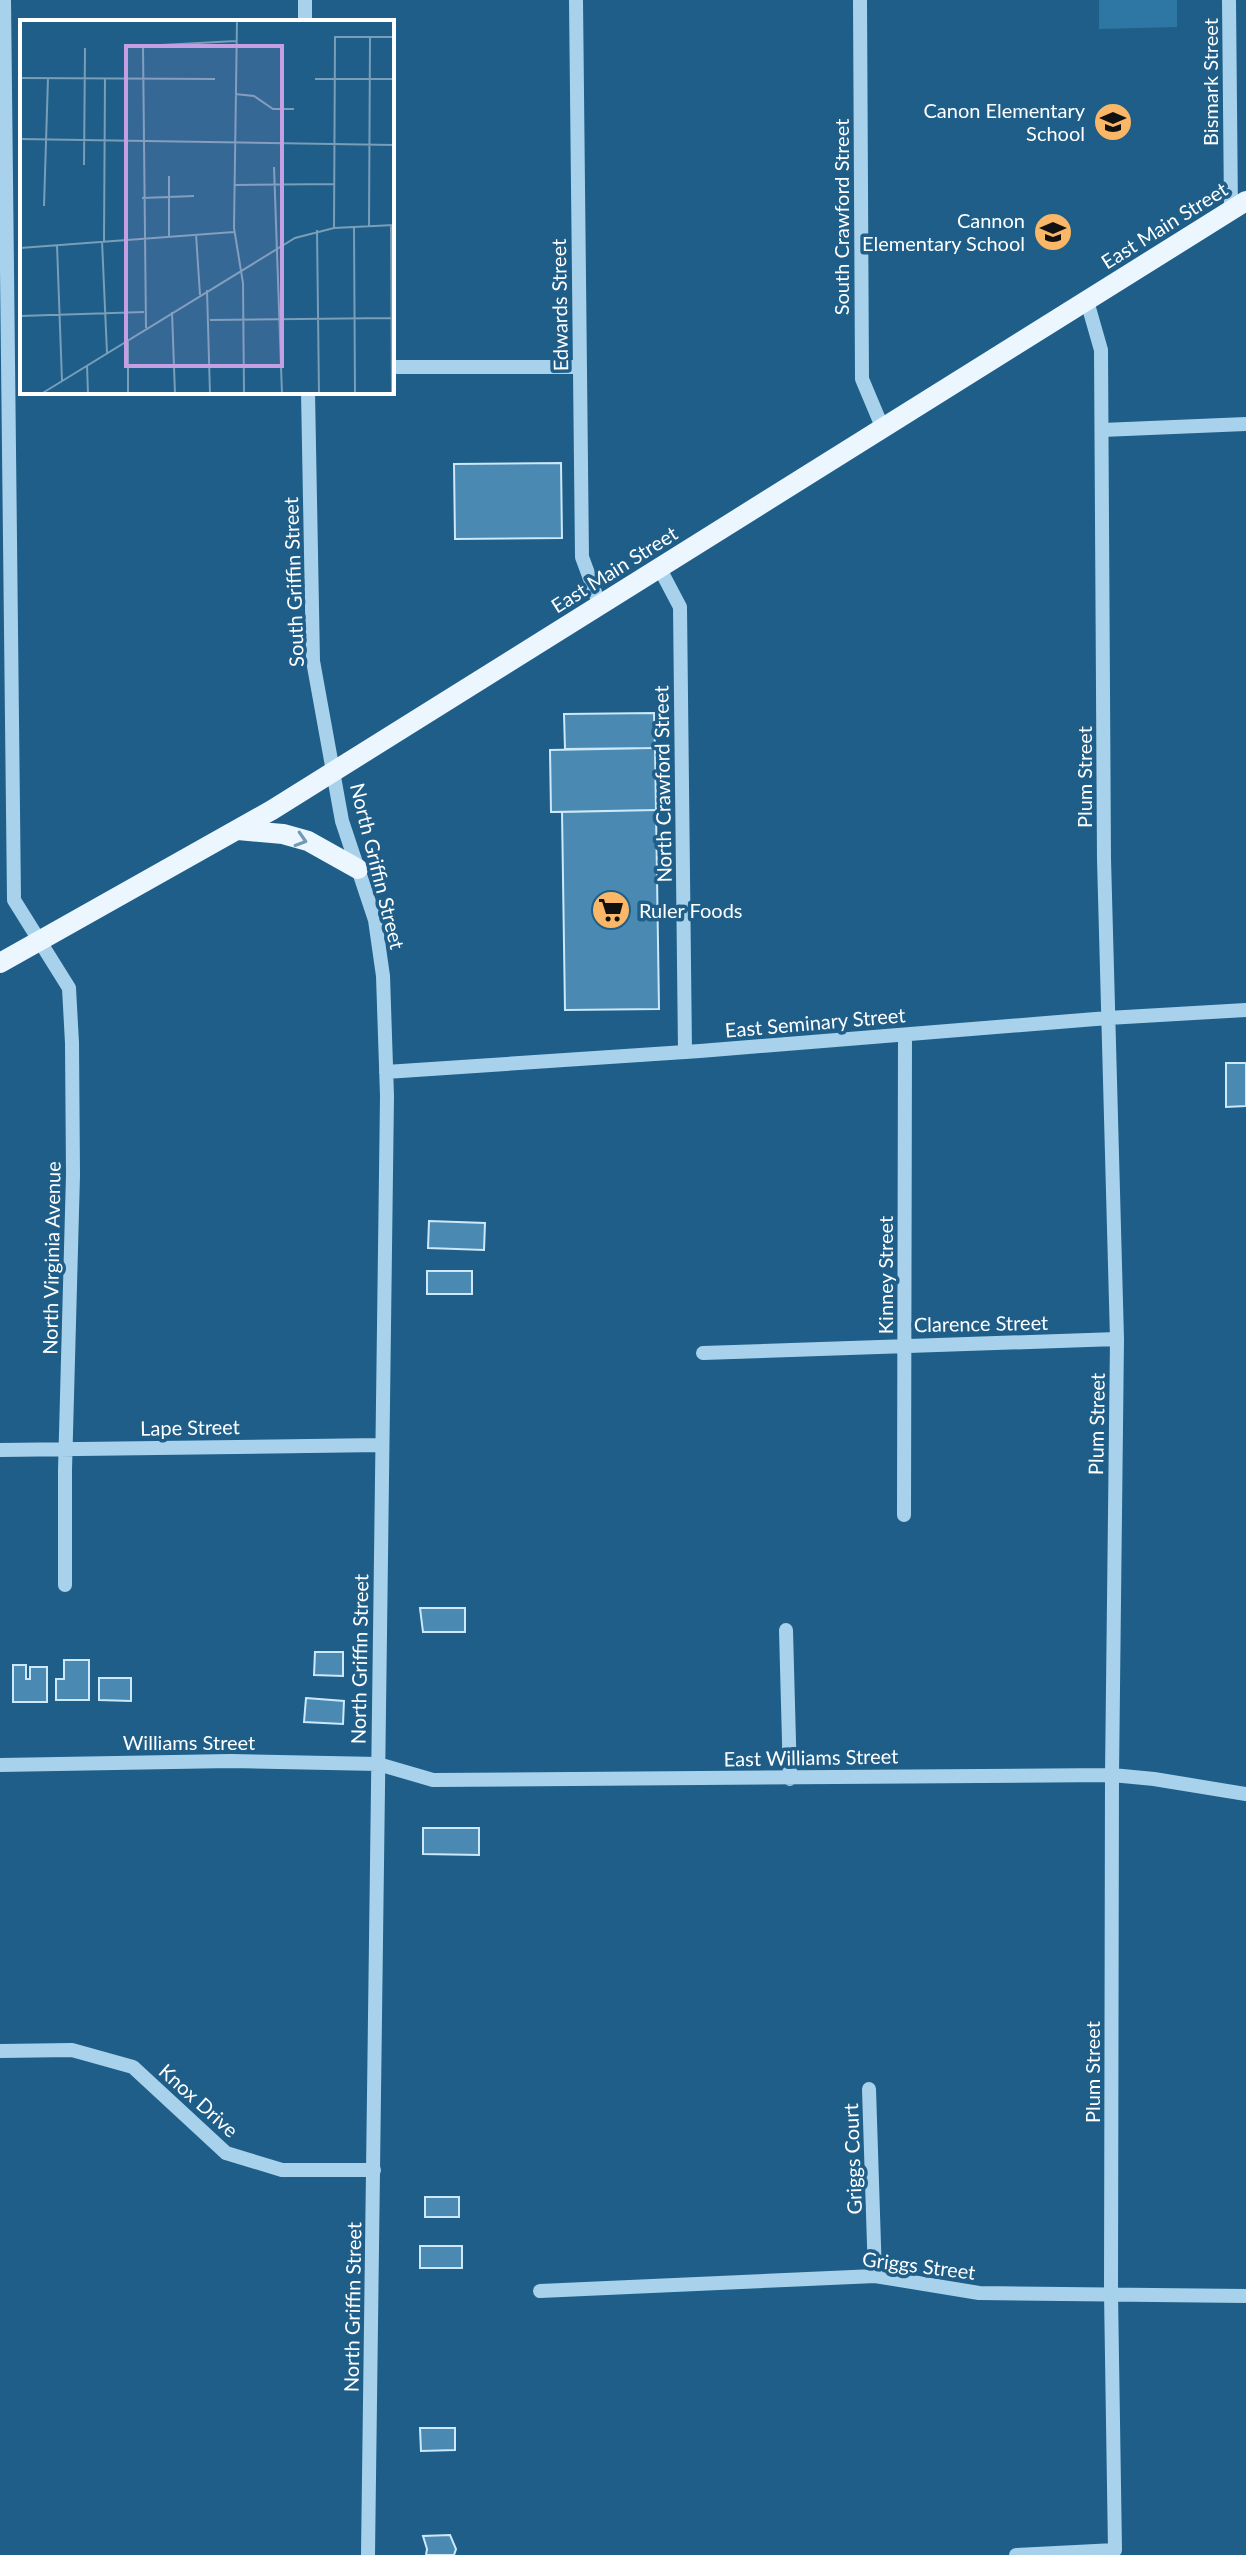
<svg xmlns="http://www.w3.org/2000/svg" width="1246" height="2555" font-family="Lato,sans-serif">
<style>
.green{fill:#2e77a4}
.building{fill:#4a8ab2;stroke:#cde8f8;stroke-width:2}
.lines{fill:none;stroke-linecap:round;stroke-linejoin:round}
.minor{stroke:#a8d2eb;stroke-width:14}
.major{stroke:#ecf6fe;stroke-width:20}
.oneway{stroke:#709bb7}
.labels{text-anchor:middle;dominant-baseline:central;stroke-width:7;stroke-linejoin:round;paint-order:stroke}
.street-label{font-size:20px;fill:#fff;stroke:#1e5e88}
.poi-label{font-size:20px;fill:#fff;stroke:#1e5e88;text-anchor:end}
.inset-road{fill:none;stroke:#789eb8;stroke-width:2}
.view{fill:#c4a0e2;fill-opacity:0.15;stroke:#c4a0e2;stroke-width:4}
.inset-edge{fill:none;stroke:#fff;stroke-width:4}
</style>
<rect width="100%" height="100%" fill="#1e5e88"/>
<path class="green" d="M1099 0H1177V27L1099 29Z"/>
<path class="building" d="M561 463 562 538 455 539 454 464Z
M654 713 655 748 565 749 564 714Z
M655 748 656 810 551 812 550 750Z
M656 810 659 1009 565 1010 562 812Z
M1226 1063H1246V1106L1226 1107Z
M429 1221 485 1223 484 1250 428 1248Z
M427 1271H472V1294H427Z
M420 1608H465V1632H423Z
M315 1652H343V1676L314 1675Z
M64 1660H89V1700H56V1679H64Z
M13 1665H26V1679H30V1667H47V1702H13Z
M99 1678H131V1701L99 1700Z
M306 1698 344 1701 343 1724 304 1722Z
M423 1828H479V1855L423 1854Z
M425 2197H459V2217H425Z
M420 2246H462V2268H420Z
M420 2428H455V2450L421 2451Z
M450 2535 456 2549 454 2555H426L427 2549 423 2536Z"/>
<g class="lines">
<path class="minor" d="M4 0 14 900 69 988 72 1043 73 1175 65 1470V1585
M305 0V22
M576 0 582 557 600 606
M860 0 862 379 883 429
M1229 0 1231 211
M392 367H579
M308 392 313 661 342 821 375 920 383 976 387 1096 368 2555
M1102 430 1246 424
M660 569 680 607 685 1052
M386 1072 700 1051 1108 1018 1246 1010
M703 1353 1117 1339
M0 1450 381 1445
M904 1515 905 1035
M786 1630 790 1779
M0 1765 231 1761 378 1764 433 1780 1112 1775 1154 1779 1246 1794
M0 2051 72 2050 133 2067 226 2153 282 2170H374
M869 2089 875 2276
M540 2291 875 2276 979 2293 1246 2296
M1016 2555 1115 2550 1111 2293 1112 1775 1117 1339 1104 859 1101 350 1087 301"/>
<path class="major" d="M238 830 283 834 308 841 358 869
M0 963 272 810 1246 201"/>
</g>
<defs><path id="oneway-chevron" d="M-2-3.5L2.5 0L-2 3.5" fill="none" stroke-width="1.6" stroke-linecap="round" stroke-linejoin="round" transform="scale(2)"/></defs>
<use class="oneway" href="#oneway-chevron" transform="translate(301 840) rotate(17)"/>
<defs>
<g id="school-disc" transform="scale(2)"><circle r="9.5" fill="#fab767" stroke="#1e5e88"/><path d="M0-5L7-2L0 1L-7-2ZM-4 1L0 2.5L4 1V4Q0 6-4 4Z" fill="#111"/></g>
<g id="supermarket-disc" transform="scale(2)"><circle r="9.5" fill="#fab767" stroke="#1e5e88"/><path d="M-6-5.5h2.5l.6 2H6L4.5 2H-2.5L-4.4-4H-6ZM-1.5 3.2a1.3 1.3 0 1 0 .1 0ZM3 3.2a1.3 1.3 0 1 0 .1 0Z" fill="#111"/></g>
</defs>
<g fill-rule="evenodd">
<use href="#school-disc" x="1113" y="122"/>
<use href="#school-disc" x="1053" y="232"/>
<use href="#supermarket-disc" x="611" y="910"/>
</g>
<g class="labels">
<g class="street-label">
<text transform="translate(1210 82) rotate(-90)">Bismark Street</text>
<text transform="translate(841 217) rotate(-90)">South Crawford Street</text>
<text transform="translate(1164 225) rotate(-32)">East Main Street</text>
<text transform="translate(559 305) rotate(-91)">Edwards Street</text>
<text transform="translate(614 569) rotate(-32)">East Main Street</text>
<text transform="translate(293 582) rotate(-92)">South Griffin Street</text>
<text transform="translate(1084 777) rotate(-90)">Plum Street</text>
<text transform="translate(662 784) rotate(-91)">North Crawford Street</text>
<text transform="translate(378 866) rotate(76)">North Griffin Street</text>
<text transform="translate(815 1022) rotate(-5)">East Seminary Street</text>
<text transform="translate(51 1258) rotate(-89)">North Virginia Avenue</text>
<text transform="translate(885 1275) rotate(-90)">Kinney Street</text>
<text transform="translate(981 1323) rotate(-1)">Clarence Street</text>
<text transform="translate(1096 1424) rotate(-89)">Plum Street</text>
<text transform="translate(190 1427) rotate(-1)">Lape Street</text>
<text transform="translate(359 1659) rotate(-89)">North Griffin Street</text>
<text x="189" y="1742">Williams Street</text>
<text transform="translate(811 1757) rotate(-1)">East Williams Street</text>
<text transform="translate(1092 2072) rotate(-90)">Plum Street</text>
<text transform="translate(199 2100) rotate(42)">Knox Drive</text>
<text transform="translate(852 2159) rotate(-92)">Griggs Court</text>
<text transform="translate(919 2265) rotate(7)">Griggs Street</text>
<text transform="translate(352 2307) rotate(-89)">North Griffin Street</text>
</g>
<g class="poi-label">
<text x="1085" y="110">Canon Elementary<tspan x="1085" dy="23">School</tspan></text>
<text x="1025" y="220">Cannon<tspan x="1025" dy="23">Elementary School</tspan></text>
<text x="639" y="910" text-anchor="start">Ruler Foods</text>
</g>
</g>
<g transform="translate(20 20)">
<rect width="374" height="374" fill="#1e5e88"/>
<path class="inset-road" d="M217 0 214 208 223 263 224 374M0 58 195 59M295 59H374M215 74 234 76 253 89H274M0 119 374 125M64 145 65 28M254 147 262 374M214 165 314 164M122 178 174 176M24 186 28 58M371 205 372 374M349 206 350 17M334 207 335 374M314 208 315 17H374M297 210 299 374M176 214 180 275M149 216V156M82 221 87 333M84 221 85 58M37 225 42 361M0 228 214 212M187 270 190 374M152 292 155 374M0 296 124 292M190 300 371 298M126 308 123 26 216 21M108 319V374M67 345 68 374M21 374 275 218 314 208 374 205"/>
<path class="view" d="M106 26H262V346H106Z"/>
<rect width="374" height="374" class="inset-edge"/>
</g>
</svg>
